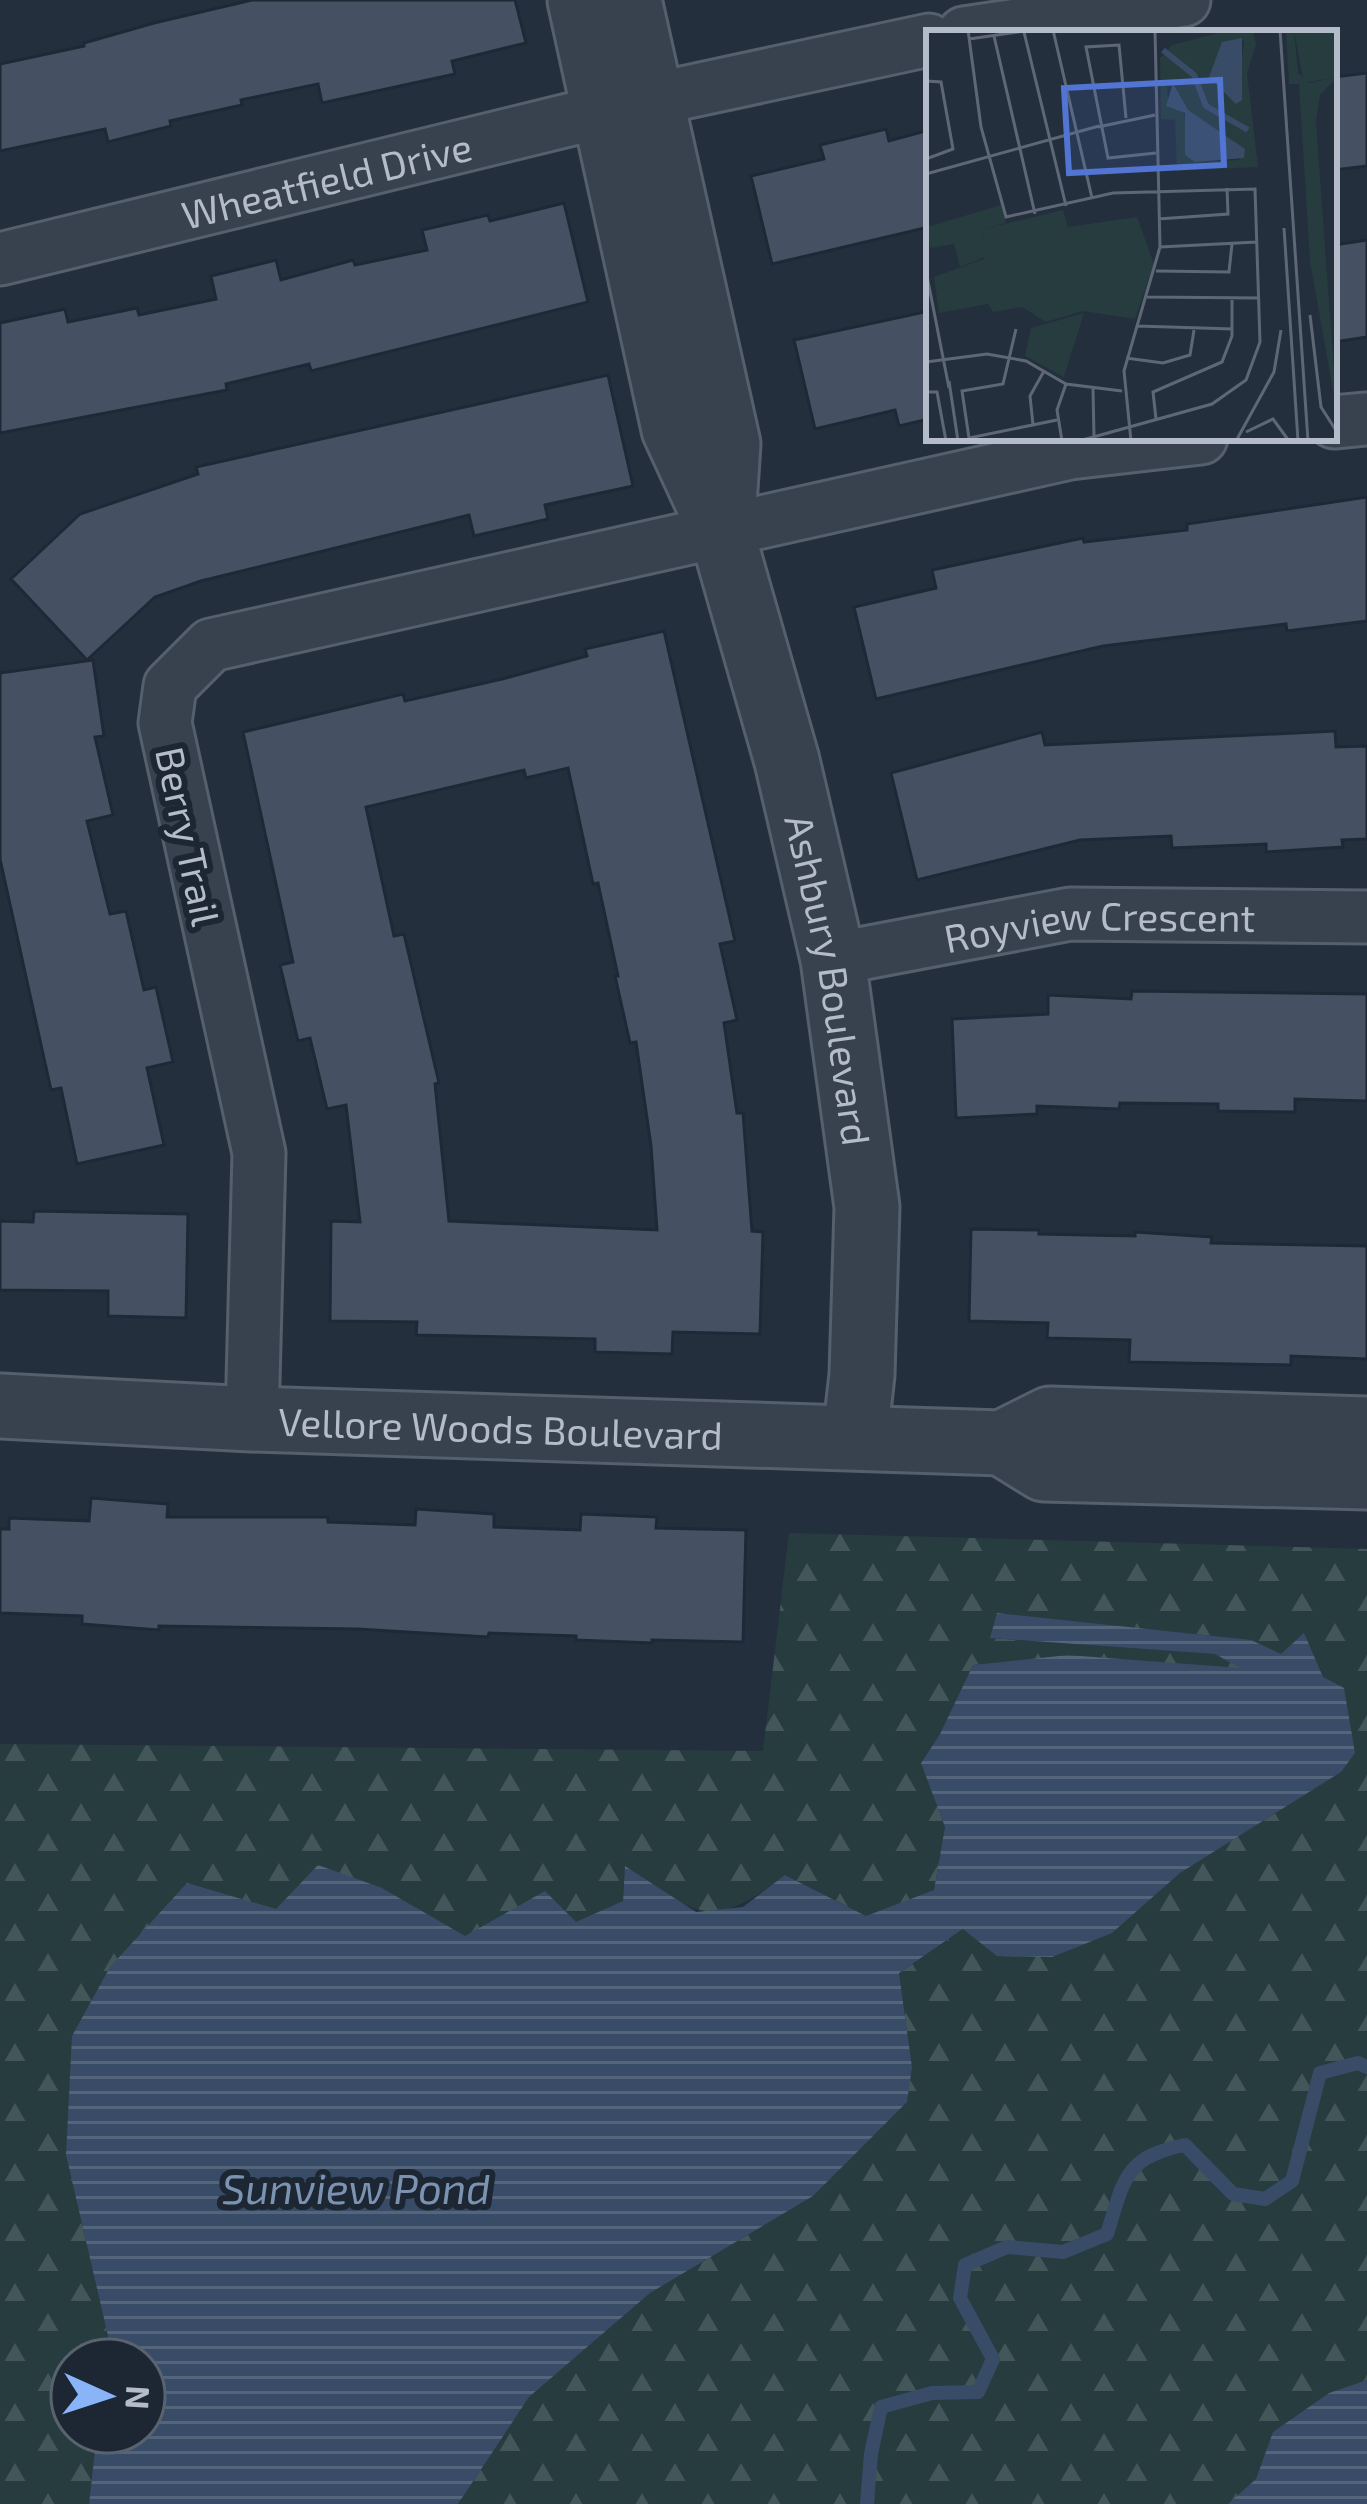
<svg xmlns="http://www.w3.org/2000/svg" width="1367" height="2504" font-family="'Exo 2',sans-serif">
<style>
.forest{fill:url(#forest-firs)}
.water{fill:url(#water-rules)}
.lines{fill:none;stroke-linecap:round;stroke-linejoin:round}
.stream{stroke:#394c67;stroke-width:14}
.building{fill:#455162;stroke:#1f2835;stroke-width:3;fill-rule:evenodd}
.minor-casing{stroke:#565f6c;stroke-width:57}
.tertiary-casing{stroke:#565f6c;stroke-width:69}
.minor{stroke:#38414e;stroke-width:51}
.tertiary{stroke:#38414e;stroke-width:63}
.labels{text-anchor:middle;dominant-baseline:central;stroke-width:12;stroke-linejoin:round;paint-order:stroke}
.street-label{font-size:39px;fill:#b4bcc9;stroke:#1d2633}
.water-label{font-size:42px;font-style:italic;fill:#7c92b1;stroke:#1d2633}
.inset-river{fill:none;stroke:#394c67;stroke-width:6}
.inset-road{fill:none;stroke:#5e6776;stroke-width:3}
.view{fill:#5274d3;fill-opacity:0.15;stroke:#5274d3;stroke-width:6}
.inset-edge{fill:none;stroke:#b4bcc9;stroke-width:6}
</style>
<defs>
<pattern id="forest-firs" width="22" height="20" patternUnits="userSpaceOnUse" patternTransform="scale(3)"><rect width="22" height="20" fill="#263c3f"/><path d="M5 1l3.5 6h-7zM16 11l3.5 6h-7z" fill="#435659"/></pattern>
<pattern id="water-rules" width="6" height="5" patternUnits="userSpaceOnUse" patternTransform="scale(3)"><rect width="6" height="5" fill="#394c67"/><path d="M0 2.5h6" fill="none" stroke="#53647b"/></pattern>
</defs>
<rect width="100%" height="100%" fill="#242f3e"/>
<path class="forest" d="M789 1533 1367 1549V2380L1329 2393 1273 2432 1256 2480 1228 2504H458L529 2397 650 2293 813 2196 912 2067 899 1973 964 1929 1112 1933 1180 1873 1341 1772 1323 1677 1251 1640 998 1613 991 1638 1215 1654 1244 1669 1068 1655 973 1665 940 1734 921 1762 945 1827 934 1891 866 1916 786 1875C708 1933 700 1915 625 1867L623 1901 575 1923 545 1892 465 1937 382 1888 66 2155 108 2336 105 2360H72V2432H97L89 2504H0V1744L763 1751Z"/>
<path class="water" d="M997 1613 1251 1640 1281 1654 1304 1633 1323 1677 1344 1688 1355 1753 1341 1772 1180 1873 1112 1933 1052 1957 997 1956 963 1929 899 1973 912 2067 907 2102 813 2196 650 2293 529 2397 458 2504H89L97 2432H144V2360H105L108 2336 66 2155 72 2036 110 1967 187 1883 276 1909 318 1865 382 1888 465 1936 545 1891 576 1922 623 1901 625 1866 696 1912 743 1907 785 1875 866 1916 934 1890 945 1827 921 1763 940 1734 973 1665 1068 1655 1240 1668 1215 1654 990 1638Z
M1367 2380V2504H1228L1256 2479 1273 2432 1329 2393Z"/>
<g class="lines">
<path class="stream" d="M867 2504 871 2454 881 2407 932 2393 978 2392 993 2359 960 2298 965 2265 1007 2247 1063 2252 1107 2234C1124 2180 1124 2157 1185 2145L1233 2194 1265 2199 1292 2181 1320 2073 1358 2063 1367 2067"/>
</g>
<path class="building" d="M252 0H515L526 43 452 61 455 74 322 103 318 84 241 100 242 105 170 121 171 126 108 142 105 129 0 151V64L84 46V43L154 23Z
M1367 73V166L1334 170V77Z
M886 129 889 141 929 130V227L772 264 751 176 824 159 820 145Z
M564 203 588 302 311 371 309 364 226 384 227 390 0 433V323L65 309 68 322 137 308 139 315 216 299 211 276 276 260 281 280 353 260 355 265 427 250 422 230 488 215 490 221Z
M1367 240V337L1334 342V245Z
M929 311V419L899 426 895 410 815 429 794 340Z
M608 375 633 486 545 505 548 519 474 536 469 515 201 581 155 597 87 660 11 579 80 514 198 474 196 467Z
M1367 497V621L1287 631 1286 624 1103 646 876 699 854 607 936 588 932 570 1083 538 1084 542 1187 530V524Z
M664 631 735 941 720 944 737 1020 724 1023 737 1113H743L752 1231 763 1232 760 1334 673 1332 672 1354 595 1352V1339L416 1335 417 1322 330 1321 331 1221 360 1222 346 1105 327 1109 310 1038 298 1041 280 965 293 962 243 732 403 694 405 701 502 679 587 656 585 649ZM568 768 593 884 598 883 618 976H615L630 1043 636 1042 651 1146 657 1230 449 1221 435 1084 439 1083 404 934 394 936 366 807 524 770 526 778Z
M93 660 104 736 95 737 113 815 87 821 110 914 126 911 144 990 156 987 173 1062 147 1068 164 1145 77 1164 61 1088 51 1090 0 859V673Z
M1335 731 1336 747 1367 746V839L1342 840 1343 847 1266 852V844L1172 848 1171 836 1080 840 917 880 891 773 1042 732 1045 745Z
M1132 991 1367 994V1101L1295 1099V1112L1218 1111V1104L1120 1103 1119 1109 1037 1106V1114L956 1118 952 1019 1048 1014V995L1131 999Z
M34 1211 188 1214 186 1318 108 1316V1291L0 1290V1221L33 1222Z
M971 1229 1039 1230V1234L1135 1236V1232L1212 1237 1211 1243 1367 1246V1359L1291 1356V1365L1129 1362 1130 1340 1047 1338 1048 1323 969 1321Z
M91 1498 168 1504 167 1517H328V1522L415 1525 416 1509 494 1514V1527L580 1530 581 1514 657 1517 656 1528 746 1530 743 1642 652 1640V1643L576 1640V1636L489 1633 488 1637 358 1629 159 1626V1630L82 1624V1616L0 1613V1529H9V1518L89 1521Z"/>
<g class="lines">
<g class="minor-casing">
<g id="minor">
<path d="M964 33 1184 0"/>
<path id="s1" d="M0 259 650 100 929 40"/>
<path d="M1334 422 1367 419"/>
<path id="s2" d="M833 959 1070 914 1367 917"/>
<path d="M252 1419 259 1153 165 723 170 686 211 645 1070 453 1201 438"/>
</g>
</g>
<g class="tertiary-casing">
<g id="tertiary">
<path id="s3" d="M580 0 674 429 722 533 787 761 833 959 867 1207 862 1375 855 1436"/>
<path d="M629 0 728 444 723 519"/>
<path id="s4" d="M0 1406 252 1419 1002 1443 1050 1419 1367 1429"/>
<path d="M1002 1443 1044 1469 1367 1477"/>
</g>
</g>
<use href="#minor" class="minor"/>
<use href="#tertiary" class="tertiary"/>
</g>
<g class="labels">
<g class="street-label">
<text stroke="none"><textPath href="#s1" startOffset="336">Wheatfield Drive</textPath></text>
<text transform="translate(189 836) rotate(78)">Berry Trail</text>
<text stroke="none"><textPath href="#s2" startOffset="270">Royview Crescent</textPath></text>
<text stroke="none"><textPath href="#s3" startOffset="1014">Ashbury Boulevard</textPath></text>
<text stroke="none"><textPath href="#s4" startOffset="501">Vellore Woods Boulevard</textPath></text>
</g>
<g class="water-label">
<text x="356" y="2187">Sunview Pond</text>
</g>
</g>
<g transform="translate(926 30)">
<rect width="411" height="411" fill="#242f3e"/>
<path d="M360 0H368L372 43 384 53 411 47 394 65 390 92 411 383 384 231 373 54H363ZM75 175 80 193 57 199 59 227 34 237 28 214 4 218 1 197ZM158 283 138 347 99 326 105 298Z" fill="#263c3f"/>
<path d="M304 0H327L330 15 321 43 332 137 251 141 249 90 235 89 234 28 246 15ZM318 11 314 45 316 70 284 47 295 15ZM248 54 262 81 319 119 313 130 269 132 257 79 243 77 241 56ZM368 0H411V47L378 53ZM137 180 142 197 211 187 228 234 209 289 157 281 120 292 96 277 67 282 62 274 13 283 8 247 58 229 57 199Z" fill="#263c3f" fill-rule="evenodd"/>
<path d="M316 8V70L310 74 283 47 296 12ZM247 53 262 80 319 119 318 128 269 132 259 125V83L240 76Z" fill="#394c67"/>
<path class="inset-river" d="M237 20 268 45 280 76 322 100"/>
<path class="inset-road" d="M42 0 55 97 80 187 187 163 329 159 334 312 320 350 286 374 153 411M127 0 166 168M354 0 382 411M98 2 140 176M68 6 109 184M43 9 99 1M0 51 15 52 27 119 0 129M200 88 193 15 160 17 182 128 230 123M172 97 229 85M0 144 173 96M232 189 302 184 301 158M358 198 372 411M234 217 331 212M0 241 23 358M230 241 303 242 306 214M221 267 334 268M384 285 395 377 411 402M211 296 307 299M90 299 77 354 36 361 43 408 131 390M200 328 237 333 264 325 268 300M0 332 61 324 100 331 140 354 196 361M23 351 32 411M167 359 168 406M0 362H11L20 411M230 389 227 362 296 332 306 306V270M107 395 104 366 118 341M320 402 347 389 363 411M136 411 131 380 140 354M205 411 198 341 234 217 229 0M310 411 348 342 355 300"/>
<path class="view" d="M294 50 298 135 143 143 138 58Z"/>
<rect width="411" height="411" class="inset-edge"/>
</g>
<g transform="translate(108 2396) rotate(93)"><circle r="57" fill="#1d2633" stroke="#59626f" stroke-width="3"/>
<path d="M0-9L21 45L0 30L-21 45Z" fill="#8ab4f8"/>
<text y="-18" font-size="33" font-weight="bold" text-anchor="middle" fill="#b4bcc9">N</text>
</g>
</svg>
